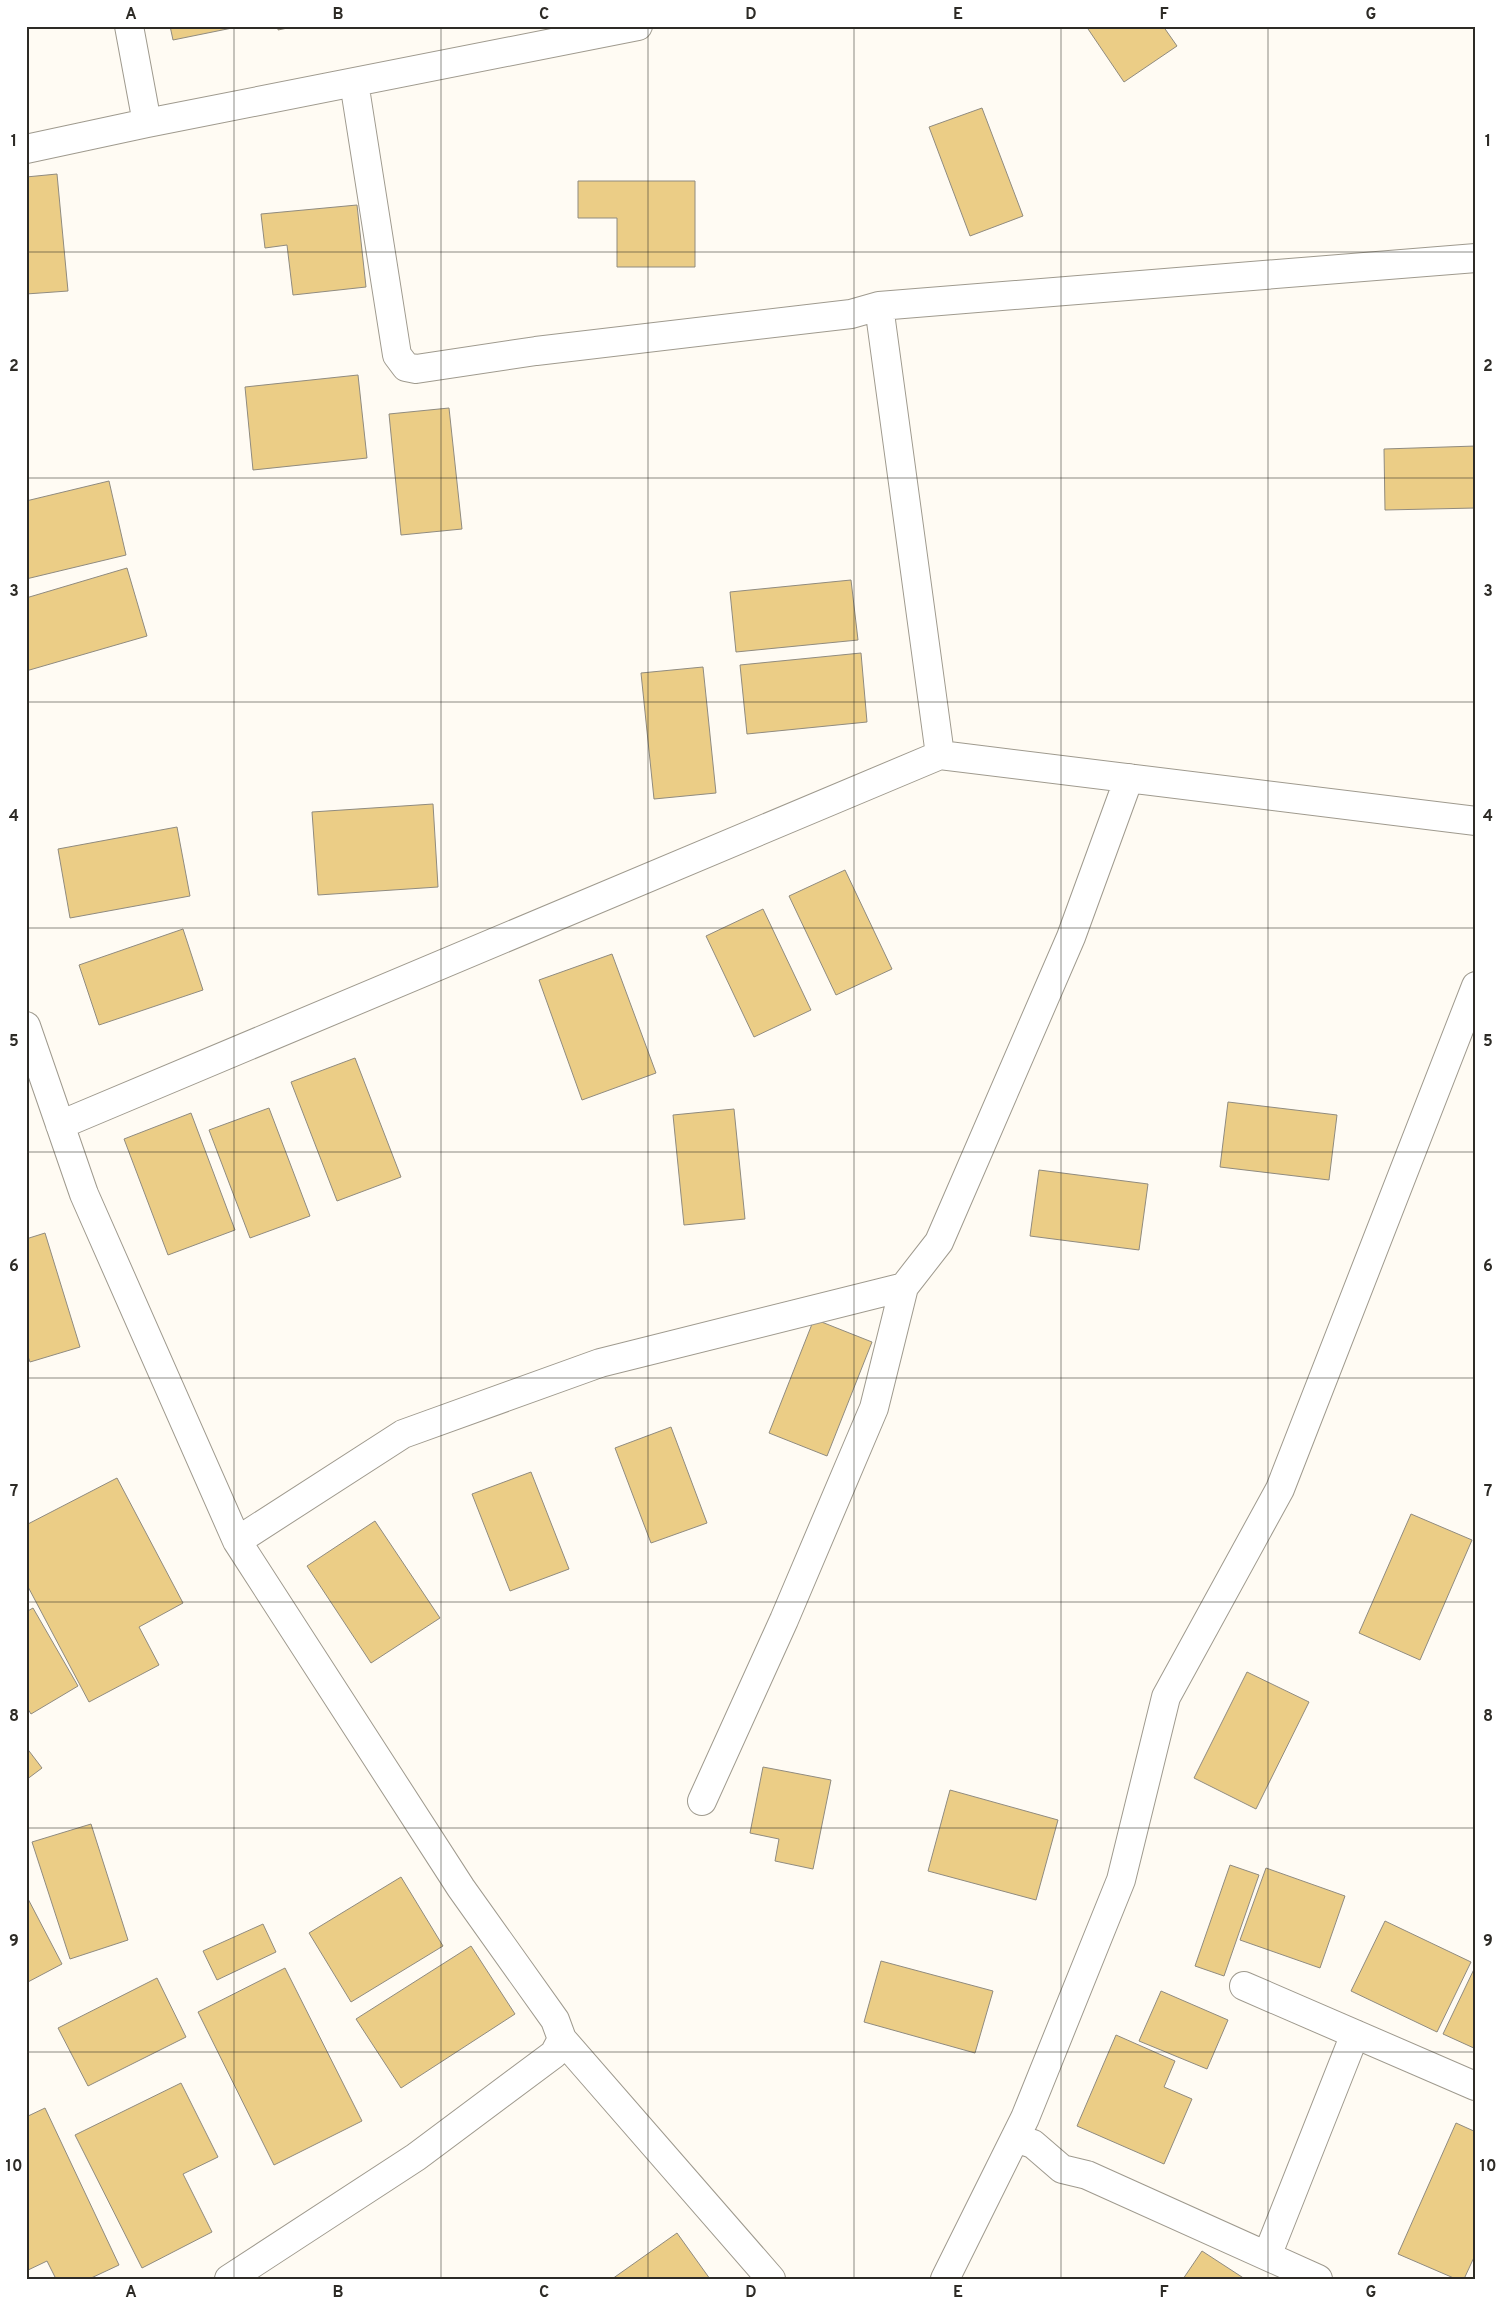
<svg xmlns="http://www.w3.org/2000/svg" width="1502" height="2305" font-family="Overpass,sans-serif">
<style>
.building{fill:#ebcd86;stroke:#908b7f}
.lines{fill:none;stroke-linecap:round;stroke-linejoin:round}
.minor-casing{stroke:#9f9a8e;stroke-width:30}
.minor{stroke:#fff;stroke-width:28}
.grid{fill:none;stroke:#2d2b26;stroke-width:1;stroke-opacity:0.55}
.neatline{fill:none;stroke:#2d2b26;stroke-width:2}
.grid-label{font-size:16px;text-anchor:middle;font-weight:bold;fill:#2d2b26}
</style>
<rect width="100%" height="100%" fill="#fffbf3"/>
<path class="building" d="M170 26H242L173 40Z
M278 26H297L278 30Z
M1086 26H1163L1177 46 1124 82Z
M982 108 1023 216 970 236 929 127Z
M57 174 68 291 26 294V177Z
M578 181H695V267H617V218H578Z
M357 205 366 287 293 295 287 245 265 248 261 214Z
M358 375 367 458 253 470 245 387Z
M449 408 462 529 401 535 389 414Z
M1476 446V508L1385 510 1384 449Z
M109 481 126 555 26 579V501Z
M127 568 147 636 26 671V598Z
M851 580 858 640 736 652 730 592Z
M861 653 867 722 747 734 740 665Z
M703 667 716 793 654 799 641 673Z
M433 804 438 887 318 895 312 812Z
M177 827 190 896 70 918 58 849Z
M845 870 892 969 836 995 789 896Z
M763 909 811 1010 754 1037 706 936Z
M183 929 203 990 99 1025 79 965Z
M612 954 656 1073 582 1100 539 980Z
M355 1058 401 1177 337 1201 291 1082Z
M1228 1102 1337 1115 1329 1180 1220 1167Z
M269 1108 310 1216 250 1238 209 1130Z
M734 1109 745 1219 684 1225 673 1115Z
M191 1113 235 1230 168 1255 124 1139Z
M1039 1170 1148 1184 1139 1250 1030 1236Z
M45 1233 80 1347 30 1362 26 1351V1239Z
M814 1319 872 1342 827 1456 769 1433Z
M671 1427 707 1523 651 1543 615 1448Z
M531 1472 569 1569 510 1591 472 1494Z
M117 1478 183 1603 139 1627 159 1665 89 1702 26 1583V1525Z
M1411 1514 1472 1540 1420 1660 1359 1633Z
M375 1521 440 1618 371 1663 307 1566Z
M33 1608 78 1686 31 1714 26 1706V1612Z
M1247 1672 1309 1702 1256 1809 1194 1778Z
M26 1747 42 1768 26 1780Z
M763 1767 831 1780 813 1869 775 1861 779 1839 750 1833Z
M950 1790 1058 1820 1036 1900 928 1871Z
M91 1824 128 1940 70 1959 32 1842Z
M1230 1865 1259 1875 1224 1976 1195 1966Z
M1266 1868 1345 1896 1320 1968 1240 1940Z
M401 1877 443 1946 351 2002 309 1933Z
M26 1895 62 1964 26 1983Z
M1385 1921 1471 1962 1437 2032 1351 1991Z
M263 1924 276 1952 217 1980 203 1951Z
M471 1946 515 2014 401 2088 356 2019Z
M881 1961 993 1991 975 2053 864 2022Z
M1476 1965V2049L1443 2034Z
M285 1968 362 2121 274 2165 198 2012Z
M157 1978 186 2037 88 2086 58 2028Z
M1161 1991 1228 2020 1207 2069 1139 2041Z
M1116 2035 1175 2061 1164 2087 1192 2099 1164 2164 1077 2126Z
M181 2083 218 2157 183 2174 212 2232 142 2268 75 2135Z
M45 2108 119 2265 89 2279H56L47 2261 26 2271V2117Z
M1456 2123 1476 2132V2253L1464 2279H1456L1398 2254Z
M677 2233 710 2279H612Z
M1202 2251 1245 2279H1183Z"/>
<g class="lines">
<g class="minor-casing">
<path id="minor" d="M129 26 147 123
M354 82 397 355 406 367 416 369 536 351 851 314 879 306 1476 258
M26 149 147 123 638 26
M879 306 940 755
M26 1026 84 1194 237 1541 461 1888 555 2020 562 2039 771 2279
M60 1125 940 755 1476 821
M237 1541 403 1434 600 1363 904 1287 939 1242 1071 937 1129 778
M702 1801 784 1620 874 1408 904 1287
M1244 1986 1475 2086
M1015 2138 1033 2144 1062 2169 1087 2175 1318 2279
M1267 2256 1355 2034
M229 2279 416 2157 554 2054 562 2039
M945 2279 1025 2118 1121 1880 1166 1697 1280 1489 1476 986"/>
</g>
<use href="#minor" class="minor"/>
</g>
<path class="grid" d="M234 26V2279M441 26V2279M648 26V2279M854 26V2279M1061 26V2279M1268 26V2279M26 252H1476M26 478H1476M26 702H1476M26 928H1476M26 1152H1476M26 1378H1476M26 1602H1476M26 1828H1476M26 2052H1476"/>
<rect width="1502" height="2305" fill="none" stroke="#ffffff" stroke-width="55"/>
<rect x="28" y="28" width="1446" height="2250" class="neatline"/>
<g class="grid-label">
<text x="131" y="19">A</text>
<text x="338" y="19">B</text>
<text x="544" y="19">C</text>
<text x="751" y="19">D</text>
<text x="958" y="19">E</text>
<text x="1164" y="19">F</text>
<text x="1371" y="19">G</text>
<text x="14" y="146">1</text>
<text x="1488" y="146">1</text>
<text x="14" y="371">2</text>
<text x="1488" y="371">2</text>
<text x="14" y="596">3</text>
<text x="1488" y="596">3</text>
<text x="14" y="821">4</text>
<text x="1488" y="821">4</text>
<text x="14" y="1046">5</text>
<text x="1488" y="1046">5</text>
<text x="14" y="1271">6</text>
<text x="1488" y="1271">6</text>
<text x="14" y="1496">7</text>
<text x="1488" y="1496">7</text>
<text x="14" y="1721">8</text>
<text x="1488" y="1721">8</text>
<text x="14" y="1946">9</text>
<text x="1488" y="1946">9</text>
<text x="14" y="2171">10</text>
<text x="1488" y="2171">10</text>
<text x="131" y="2297">A</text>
<text x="338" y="2297">B</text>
<text x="544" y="2297">C</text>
<text x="751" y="2297">D</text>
<text x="958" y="2297">E</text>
<text x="1164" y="2297">F</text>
<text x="1371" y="2297">G</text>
</g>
</svg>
